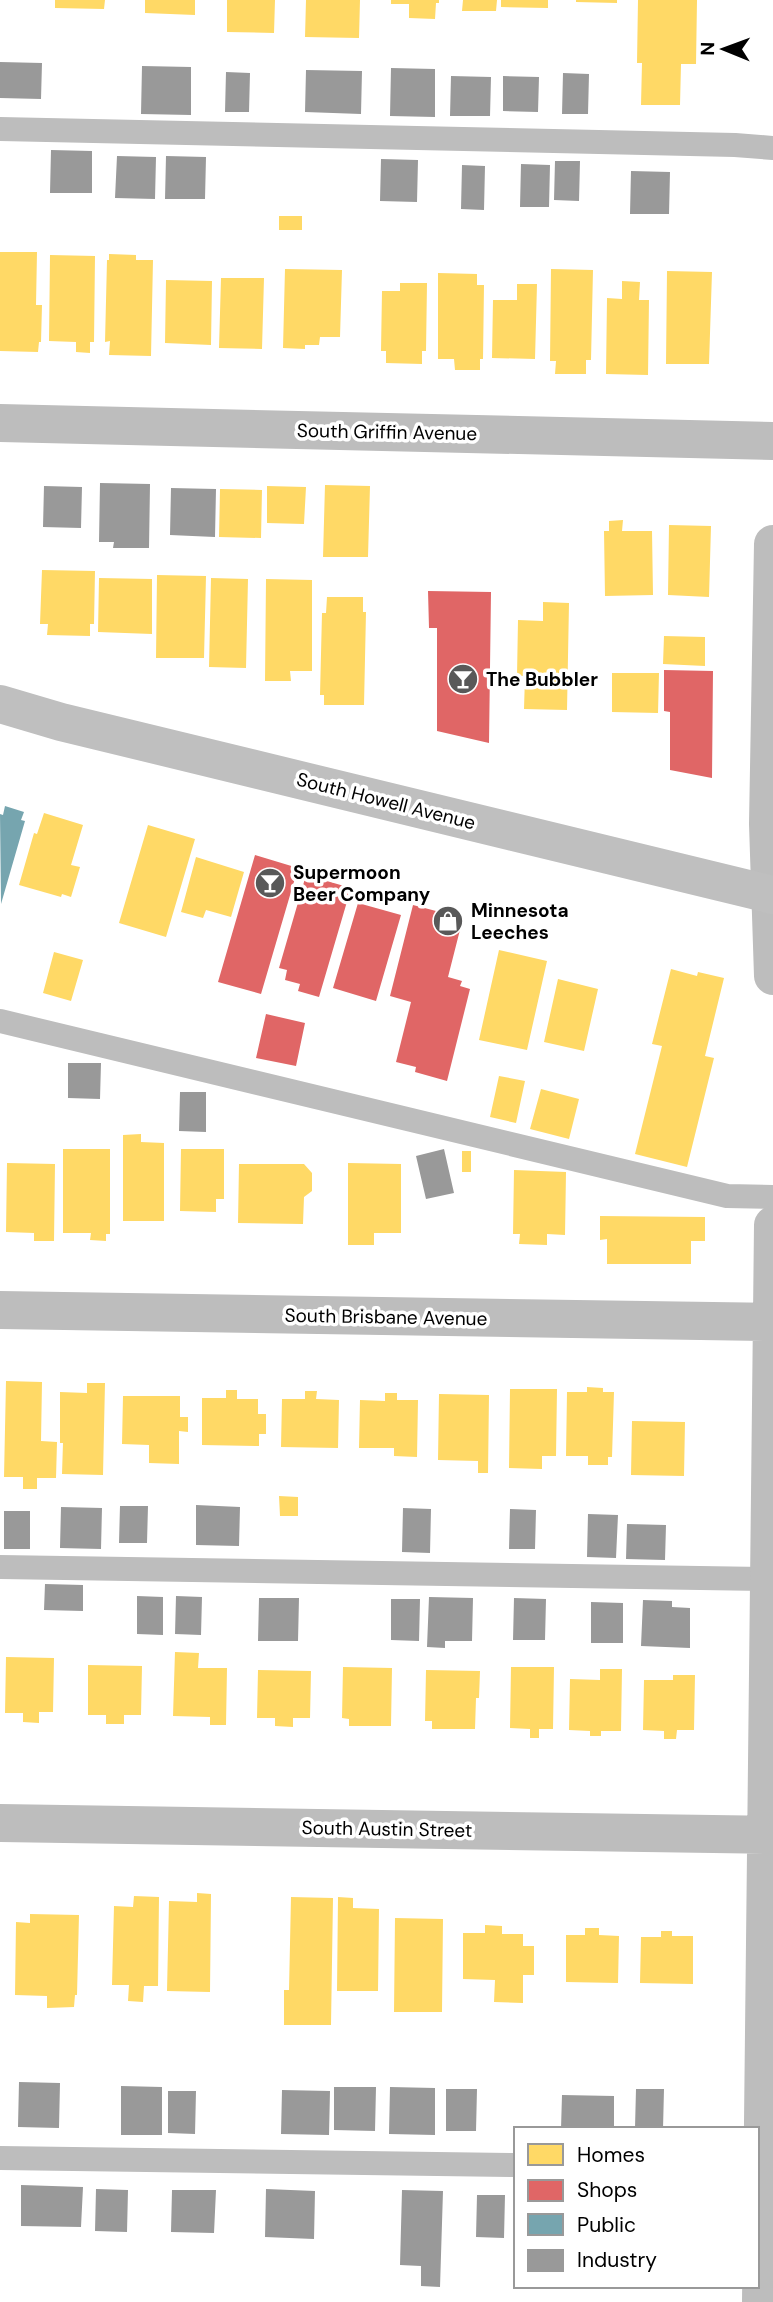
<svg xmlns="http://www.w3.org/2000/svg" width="773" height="2302" font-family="'DM Sans',sans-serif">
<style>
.homes{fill:#ffd966}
.shops{fill:#e06666}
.public{fill:#76a5af}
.industry{fill:#999}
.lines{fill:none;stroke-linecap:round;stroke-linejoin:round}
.lane{stroke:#bdbdbd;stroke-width:24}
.street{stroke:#bdbdbd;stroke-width:38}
.secondary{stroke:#bfbfbf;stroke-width:38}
.labels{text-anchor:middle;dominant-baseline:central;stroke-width:7;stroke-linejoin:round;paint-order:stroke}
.street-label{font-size:19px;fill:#000;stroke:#fff}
.poi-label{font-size:19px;font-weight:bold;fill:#000;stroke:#fff;text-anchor:start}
</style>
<rect width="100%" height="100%" fill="#fff"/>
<path class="homes" d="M55 0H105L104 9 55 8Z
M145 0H195V15L145 13Z
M227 0H275L274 33 227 32Z
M306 0H360L359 38 305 37Z
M391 0H439V3H436L435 19 409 18V4H391Z
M463 0H497L496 11H462Z
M501 0H548V8L501 7Z
M576 0H617V3L576 2Z
M638 0H697L696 64H681L680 105H641L642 63H637Z
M279 216H302V230H279Z
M0 252H37L36 305H42L41 342H39L38 352 0 351Z
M109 254 136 255V260H153L151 356 109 355 110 341 105 342 107 260H109Z
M50 255 95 256 94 342H90V353L76 352V342L49 341Z
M285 269 342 270 340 337H320L319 345H305V349L283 348Z
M551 269 593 270 591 360H586V374H555L556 361H550Z
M667 271 712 272 709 364H666Z
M438 273 477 274V285H484L483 359H480V370H455L454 359H438Z
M221 278H264L262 349 219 348Z
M166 280 212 281 211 345 165 343Z
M622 281 640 282 639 300H649L648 375 606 374 607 298 622 299Z
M400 283H427L426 351H422V364L386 363V351H381L382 291H400Z
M517 284H537L535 359 492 358 493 300H517Z
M325 485 370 486 368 557H323Z
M267 486 306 487 304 524 267 523Z
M220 489 262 490 261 538 219 537Z
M623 520 622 531H652L653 595 605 596 604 531H609V521Z
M669 525 711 526 709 597 668 595Z
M42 570 95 571 94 624H90V636L47 635 48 624H40Z
M157 575 206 576 204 658H156Z
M99 578 152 579V634L98 632Z
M211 578 248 579 246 668 209 667Z
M266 579 312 580V671H290L291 681H265Z
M327 597H363V612H366L364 705H324V695H320L322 613H326Z
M543 602 569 603 567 710 524 709 525 676H517L518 620 543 621Z
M664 636 705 637V666L663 664Z
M612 673H659L658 713 612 712Z
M44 813 83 825 71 865 80 867 71 897 62 894 61 897 19 885 34 833 37 834Z
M148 825 195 839 166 937 119 923Z
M196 857 244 872 231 917 206 910 203 918 181 912Z
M499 950 547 961 527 1050 479 1040Z
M54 952 83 960 71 1001 43 993Z
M671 969 697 976 698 972 724 978 705 1056 714 1058 687 1167 635 1154 662 1046 652 1044Z
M558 979 598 989 584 1051 544 1042Z
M499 1076 525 1081 516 1123 490 1117Z
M541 1089 579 1099 569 1139 530 1129Z
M141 1134V1142L164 1143V1221H123V1135Z
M63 1149H110V1234H106V1241L90 1240 91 1233H63Z
M181 1149H224V1199H216V1212L180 1211Z
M462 1151H471V1172H462Z
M7 1163 55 1164 54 1241H34V1233L6 1232Z
M348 1163 401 1164V1233H374V1245H348Z
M239 1164H304L312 1173V1191L304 1197 303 1224 238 1223Z
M514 1170 566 1172 565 1235 547 1234V1245L519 1244 520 1234H513Z
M600 1216 705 1217V1241H691V1264H607V1239L600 1240Z
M6 1381 42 1382 41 1441 57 1442 56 1478H37V1489H23V1477H4Z
M87 1383H105L103 1475 62 1474 63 1443H60V1392L87 1393Z
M587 1387 603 1388V1392H614L612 1457H608V1465H588V1456H566L567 1392H587Z
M510 1389H557L556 1456H542V1469L509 1468Z
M226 1390H237V1399H258V1414H266V1434H259V1446L202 1445V1398H226Z
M305 1391H317L316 1399 339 1400 338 1448 281 1447 282 1399H305Z
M385 1393H397V1400H418L417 1457 394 1456V1448H359L360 1400 385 1401Z
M439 1394 489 1395 488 1473H478V1461L438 1460Z
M123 1396H180V1417H188V1432L179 1431V1464L149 1463V1445L122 1444Z
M632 1421 685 1422 684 1476 631 1475Z
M279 1496 298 1497V1516H280Z
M175 1652 199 1653 198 1668H227L226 1725H210V1717L173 1716Z
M6 1657 54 1658 53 1712H39V1723L23 1722V1713H5Z
M88 1665 142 1666 141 1715H124V1724H106V1715H88Z
M343 1667 392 1668 391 1726H349V1719L342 1718Z
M511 1667H554L553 1729H539V1738H530V1729L510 1728Z
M600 1669H622L621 1731H601V1736H590V1731L569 1730 570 1679 600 1680Z
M258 1670 311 1671 310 1718H293V1727L275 1726V1718H257Z
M426 1670 480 1671 479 1698H476L475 1729H432V1721H425Z
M673 1675H695L694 1730H677L676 1739H664V1731L643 1730 644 1680H673Z
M197 1893 211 1894 210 1992 167 1991 169 1901 197 1902Z
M134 1896 159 1897 158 1986H144L143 2002 128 2001 129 1985H112L114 1906 133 1907Z
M291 1897 333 1898 331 2025H284V1990H289Z
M338 1897 353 1898V1908L379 1909 378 1991H337Z
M30 1914 79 1915 77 1995H75L74 2007 47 2008V1996L15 1995 16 1922 30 1923Z
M395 1918 443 1919 442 2012H394Z
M485 1925 502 1926V1934H523V1946H534V1975H523V2003L494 2002 495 1980 463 1979V1933H485Z
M585 1928H599V1935L619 1936 618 1983 566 1982V1935H585Z
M661 1931H672V1936H693V1984L640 1983 641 1937H661Z"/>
<path class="shops" d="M428 591 491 592 489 743 437 731V628H429Z
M664 670 713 671 712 778 670 770V712L664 711Z
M255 855 298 868 261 994 218 982Z
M306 875 351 888 319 997 298 991 300 984 285 980 287 970 279 968Z
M358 903 401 915 376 1001 333 988Z
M413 905 463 918 448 977 462 981 460 986 470 989 447 1081 415 1072 416 1067 396 1062 411 1002 390 996Z
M266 1014 305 1023 296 1066 256 1058Z"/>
<path class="public" d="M5 806 24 812 21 820 25 821 1 904 0 814 3 815Z"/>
<path class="industry" d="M0 62 42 63 41 99 0 98Z
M142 66 191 67V115L141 114Z
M391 68 435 69V117L390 116Z
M306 70 362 71 361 114 305 112Z
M226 72 250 73 249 112H225Z
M563 73 589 74 588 114H562Z
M451 76 491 77 490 116H450Z
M503 76 539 77 538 112 503 111Z
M51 150 92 151V193H50Z
M117 156 156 157 155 199 115 198Z
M166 156 206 157 205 199H165Z
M381 159 418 160 417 202 380 201Z
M555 161H580L579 201 554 200Z
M521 164 550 165 549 207H520Z
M462 165 485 166 484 210 461 209Z
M631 171 670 172 669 214H630Z
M100 483 150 484 149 548H113L114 542H99Z
M44 486 82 487 81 528 43 527Z
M171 488 216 489 215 537 170 535Z
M68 1063H101L100 1099 68 1098Z
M180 1092H206V1132L179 1131Z
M444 1149 454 1193 426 1199 416 1156Z
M196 1505 240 1507 239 1546 196 1545Z
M120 1506H148L147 1543H119Z
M61 1507 102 1508 101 1549 60 1548Z
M403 1508 431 1509 430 1553 402 1552Z
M510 1509 536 1510 535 1549H509Z
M4 1511H30V1549H4Z
M588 1514 618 1515 616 1558 587 1557Z
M627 1524 666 1525 665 1560 626 1559Z
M45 1584 83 1585V1611L44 1610Z
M137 1596 163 1597V1635L137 1634Z
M176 1596 202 1597 201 1635 175 1634Z
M429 1597 473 1598 472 1641H445V1648L427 1647Z
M259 1598H299L298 1641H258Z
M514 1598 546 1599 545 1640H513Z
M391 1599H420L419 1641 391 1640Z
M643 1600 672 1601V1607L690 1608V1648L641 1646Z
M591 1602 623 1603V1643H591Z
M19 2082 60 2083 59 2128 18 2127Z
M121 2086 162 2087V2135H121Z
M334 2087H376L375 2131 334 2130Z
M390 2087 435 2088V2135L389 2134Z
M446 2089H477L476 2131H446Z
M636 2089H664L663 2129 635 2128Z
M282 2090 330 2091 329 2135 281 2134Z
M168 2091H196L195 2134 168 2133Z
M562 2095 614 2096V2129H561Z
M21 2185 83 2187 81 2227 21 2226Z
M96 2189 128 2190 127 2232 95 2231Z
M266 2189 315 2191 314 2239 265 2237Z
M172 2190H216L214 2233 171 2232Z
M402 2190 443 2191 440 2287 421 2286V2266L400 2265Z
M477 2195H505L504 2238 476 2237Z"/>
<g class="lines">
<path class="lane" d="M0 129 735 145 773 148
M0 1021 727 1196 773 1197
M0 1567 769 1579
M0 2158 516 2165"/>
<path class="street" d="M0 423 773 441
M773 544 768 824 773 976
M0 1310 772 1322
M0 1823 773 1835
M761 2302 773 1225"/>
<path class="secondary" d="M0 704 61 722 773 895"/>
</g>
<defs>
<g id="bar-disc" transform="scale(1.575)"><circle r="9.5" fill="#595959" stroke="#fff"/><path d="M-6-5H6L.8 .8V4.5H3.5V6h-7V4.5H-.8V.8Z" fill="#fff"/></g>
<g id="shop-disc" transform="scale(1.575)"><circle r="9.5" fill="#595959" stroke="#fff"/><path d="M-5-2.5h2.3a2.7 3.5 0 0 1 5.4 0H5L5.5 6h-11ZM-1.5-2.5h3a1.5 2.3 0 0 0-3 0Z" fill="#fff"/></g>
</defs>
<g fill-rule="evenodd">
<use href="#bar-disc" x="463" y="679"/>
<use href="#bar-disc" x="270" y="883"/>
<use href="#shop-disc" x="448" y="921"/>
</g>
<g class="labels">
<g class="street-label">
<text transform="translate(387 432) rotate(1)">South Griffin Avenue</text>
<text transform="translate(386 801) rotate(14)">South Howell Avenue</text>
<text transform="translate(386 1317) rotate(1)">South Brisbane Avenue</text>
<text transform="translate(387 1829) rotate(1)">South Austin Street</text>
</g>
<g class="poi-label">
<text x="486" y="679">The Bubbler</text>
<text x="293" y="872">Supermoon<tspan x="293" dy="22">Beer Company</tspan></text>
<text x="471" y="910">Minnesota<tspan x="471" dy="22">Leeches</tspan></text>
</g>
</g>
<rect x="514" y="2127" width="245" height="161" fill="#ffffff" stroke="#999999" stroke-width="2"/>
<rect x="528" y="2144" width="35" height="21" fill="#ffd966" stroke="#999999" stroke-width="2"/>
<text x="577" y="2162" font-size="21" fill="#000000">Homes</text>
<rect x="528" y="2180" width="35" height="21" fill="#e06666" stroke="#999999" stroke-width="2"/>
<text x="577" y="2197" font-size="21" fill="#000000">Shops</text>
<rect x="528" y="2214" width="35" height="21" fill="#76a5af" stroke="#999999" stroke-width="2"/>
<text x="577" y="2232" font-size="21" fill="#000000">Public</text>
<rect x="528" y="2250" width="35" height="21" fill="#999999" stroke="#999999" stroke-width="2"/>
<text x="577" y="2267" font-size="21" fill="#000000">Industry</text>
<g transform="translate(724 49) rotate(271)" stroke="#ffffff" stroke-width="5" paint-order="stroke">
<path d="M0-5L12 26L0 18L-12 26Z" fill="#000000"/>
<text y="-10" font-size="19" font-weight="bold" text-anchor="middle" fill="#000000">N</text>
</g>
</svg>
